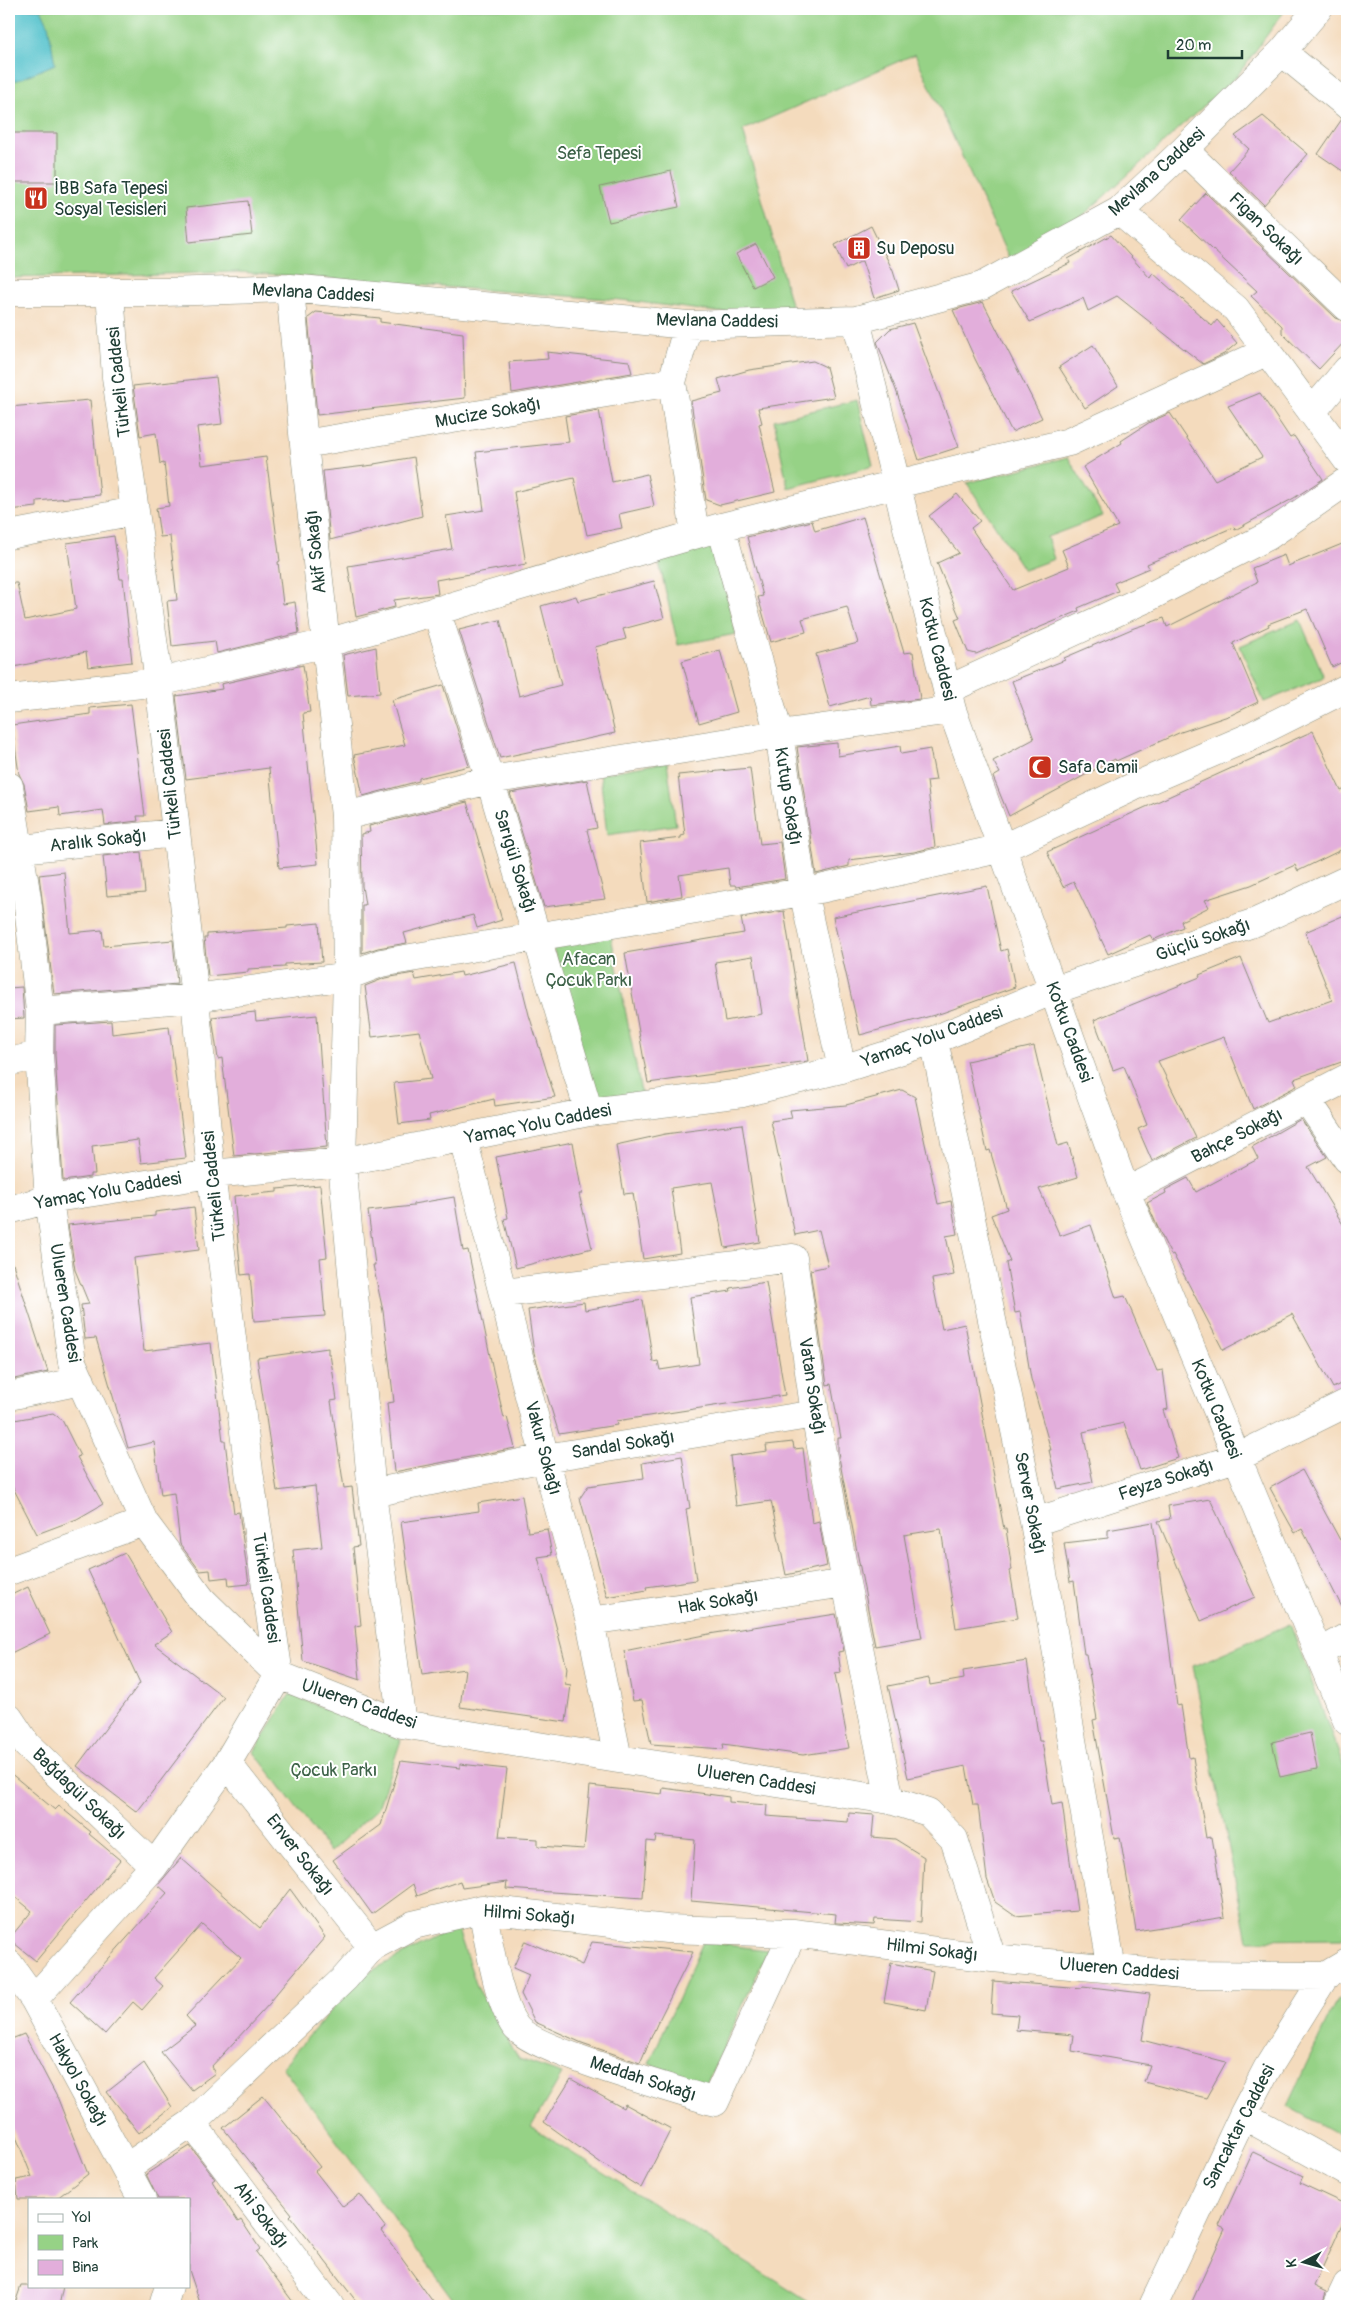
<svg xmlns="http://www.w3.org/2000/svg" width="1356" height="2315" font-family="Pangolin,sans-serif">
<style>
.green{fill:#96d286;stroke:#5a885d}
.water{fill:#55c2cc;stroke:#3a8080}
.building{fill:#e2aedb;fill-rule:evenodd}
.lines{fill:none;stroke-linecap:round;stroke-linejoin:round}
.minor-casing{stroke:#8a8c78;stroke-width:29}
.minor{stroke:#fff;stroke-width:28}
.labels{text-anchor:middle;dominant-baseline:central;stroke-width:4;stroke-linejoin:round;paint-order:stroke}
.park-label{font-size:18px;fill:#3d6248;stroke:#fff}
.street-label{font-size:18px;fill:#1f3d34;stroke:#fff}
.poi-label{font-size:18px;fill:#1f3d34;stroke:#fff;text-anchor:start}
</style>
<rect width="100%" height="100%" fill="#fff"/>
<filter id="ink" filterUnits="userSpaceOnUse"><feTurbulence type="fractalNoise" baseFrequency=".02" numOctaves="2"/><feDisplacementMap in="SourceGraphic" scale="10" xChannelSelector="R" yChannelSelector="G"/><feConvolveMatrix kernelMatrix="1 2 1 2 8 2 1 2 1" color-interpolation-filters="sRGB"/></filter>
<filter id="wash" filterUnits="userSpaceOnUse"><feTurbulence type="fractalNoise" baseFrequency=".0096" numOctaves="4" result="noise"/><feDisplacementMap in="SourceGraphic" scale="20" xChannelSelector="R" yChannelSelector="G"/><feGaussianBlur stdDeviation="1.12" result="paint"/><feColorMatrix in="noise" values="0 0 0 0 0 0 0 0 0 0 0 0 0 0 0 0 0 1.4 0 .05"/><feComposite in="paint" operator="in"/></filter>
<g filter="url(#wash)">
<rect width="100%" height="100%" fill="#f4dbbd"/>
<path class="green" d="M9 9H1286L1237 76 1078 220 1012 265 915 54 743 130 794 315 717 312 622 300 239 272 9 278Z
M857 400 873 466 788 488 774 420Z
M1068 457 1103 516 1047 537 1054 559 1024 570 967 483Z
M714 544 736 634 678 645 658 558Z
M1300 620 1324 677 1264 702 1240 646Z
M667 762 676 825 607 835 600 774Z
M611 936 642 1097 595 1102 552 944Z
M1290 1624 1347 1775V1933L1342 1939 1247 1940 1193 1666Z
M290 1694 401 1740 378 1808 330 1852 254 1752Z
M457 1927 477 1987 519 2059 562 2074 531 2127 815 2306H458L282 2067 361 1976Z
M703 1942 768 1950 707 2083 649 2064Z
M1347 1994V2139L1287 2106 1337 2000Z"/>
<path class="water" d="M9 9H41L48 24 55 64 18 80 9 81Z"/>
<g id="blocks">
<path class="building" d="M1263 116 1308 154 1264 205 1229 171 1249 149 1235 136Z
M1342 119 1347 120V174L1318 154Z
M9 133H57V182H9Z
M671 171 679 207 609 222 600 187Z
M1206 193 1336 318 1347 322V339L1319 369 1282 333V326L1251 296 1257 291 1181 220Z
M248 201 252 235 189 242 186 208Z
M871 226 893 271 899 290 874 298 862 261 846 269 835 245Z
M1111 235 1150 278 1153 273 1212 326 1217 320 1237 343 1224 354 1203 364 1117 296 1088 311 1083 298 1030 322 1011 291 1070 263 1068 259Z
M756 244 773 277 753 287 736 254Z
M983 302 1042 418 1012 432 975 359 953 310Z
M316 312 380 318V322L463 333 465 398 317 415 308 318Z
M913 323 959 447 919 460 896 390 877 342 890 329Z
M1093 345 1118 386 1085 408 1059 367Z
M547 352 629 361 632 373 512 393 509 362 548 359Z
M813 361 826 367 834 397 758 408 762 423 759 424 775 492 720 505 706 500 691 401 722 393 718 379 749 370Z
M216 377 222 424 197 427 202 465 266 457 280 561 278 562 283 604 295 602 299 633 217 653 215 641 172 646 167 601 177 600 170 536 160 537 156 508 169 506 164 463 160 464 156 433 140 436 133 386Z
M1260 393 1290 438 1294 436 1323 479 1294 498 1235 530 1234 527 1147 564 1149 568 1114 583 1118 591 1078 608 1079 611 976 654 968 652 955 620 960 618 937 563 959 553 929 516 957 494 980 521 971 528 1013 590 1069 567 1062 550 1118 526 1083 467 1122 443 1121 441 1150 422 1170 413 1215 480 1262 457 1228 406Z
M90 400 100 495 37 501V507L9 510V407Z
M599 410 612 482 647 474 654 506 619 514 622 528 587 535 574 478 514 492 526 564 436 580 438 594 394 600 395 607 356 617 348 566 452 549 446 516 484 510 476 452 569 442 565 416Z
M414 457 422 516 330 540 323 471 374 465V464Z
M863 517 904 653 913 652 920 699 871 705 870 696 830 707 816 654 858 643 847 607 802 619 806 632 771 642 758 597 763 596 747 537 812 521 815 531Z
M114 536 120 579H123L132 662 88 667 86 652 9 668V583H17L25 620 76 609 67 543Z
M1347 542V660L1332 667 1307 609 1268 624 1269 626 1233 643 1258 702 1231 715 1181 732 1116 761 1115 759 1009 816 993 777 1000 773 993 761 1034 739 1012 681 1065 660 1064 658 1134 628 1164 618 1167 627 1257 582 1252 568 1284 555 1288 566Z
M654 581 664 618 623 629 626 639 595 647 615 733 500 758 459 630 500 620 519 696 561 685 541 606 576 596 578 601Z
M376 647 380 693 348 696 343 655Z
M720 650 737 712 699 723 682 661Z
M303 665 310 712 303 713 318 864 279 868 269 768 186 779 176 696 222 689 221 684Z
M443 685 469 766 419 778V781L363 796 354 755 405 745 392 700Z
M131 704 145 816H137L138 821 105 825 103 810 60 816 59 807 29 811 24 784 19 774 12 725 90 714V708Z
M1313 731 1341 791 1347 788V847L1298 871 1295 865 1251 885 1205 900 1209 907 1181 921 1183 927 1153 940 1150 935 1108 954 1074 882 1063 887 1047 852Z
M837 743 838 756 900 746 901 754 930 749 936 780 927 781 935 847 914 852 849 860V866L816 874 797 747Z
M750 768 760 844 780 842 785 879 736 887 735 885H730L728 868 679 875 682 896 647 902 640 843 681 838V836L685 835 678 775Z
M587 780 597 828 587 830 605 899 544 907 510 793Z
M467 802 502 920 477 928 473 915 404 933 407 943 378 948 362 953V905H365L362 886 361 834 370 832 369 826Z
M141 852 145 893 107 896 103 856Z
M64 872 70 933 102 930 104 946 173 940 177 984 54 994 39 875Z
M987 886 1001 951 1007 949 1015 987 942 1013 860 1035 833 917Z
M784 911 808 1061 648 1083 625 953 744 933 741 918ZM753 956 762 1014 725 1021 715 962Z
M1347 914V1060L1294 1079 1297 1086 1253 1109 1224 1037 1158 1061 1196 1138 1152 1161 1138 1129 1147 1125 1124 1066 1113 1070 1094 1020 1200 977 1199 975 1241 958 1268 1023 1332 1000 1305 932Z
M319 923 322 962 285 964V967L248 969V972L208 976 204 938H207V934L287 928V926Z
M516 963 529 1015 555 1097 495 1106 494 1099 429 1115 430 1120 399 1124 394 1083 431 1079 419 1031 372 1037 365 986 385 978 414 973 416 980 461 972 462 976Z
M22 987 24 1018 9 1019V988Z
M255 1012 256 1021 317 1015 327 1147 234 1156 222 1058 218 1059 212 1017Z
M111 1021 112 1034 169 1027 186 1158 141 1163 138 1140 92 1146 95 1174H90V1177L63 1181 55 1055V1025Z
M1034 1046 1058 1146 1068 1143 1078 1177 1039 1189 1060 1236 1091 1225 1116 1298 1125 1296 1157 1371 1163 1370 1168 1409 1163 1410 1178 1458 1140 1470 1124 1423 1083 1432 1093 1482 1058 1489 1049 1450H1051L1031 1379 1020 1312 1015 1313 1006 1263 1010 1261 991 1215 1007 1209 990 1150 987 1151 967 1061Z
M902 1090 915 1097 938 1204 951 1201 957 1234 946 1236 954 1275 932 1279 942 1329 965 1324 1004 1529H1006L1012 1570 1010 1571 1018 1618 956 1628 941 1529 904 1535 922 1638 875 1646 838 1452V1438H841L831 1384 827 1385 810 1270 828 1266 819 1230 795 1235 771 1121 792 1118 790 1110 846 1105Z
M1301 1119 1327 1157 1308 1167 1347 1231V1380L1333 1388 1292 1314 1223 1350 1173 1254 1171 1255 1163 1239 1147 1203 1166 1193 1165 1190 1188 1178 1196 1192 1258 1159 1252 1147Z
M742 1124 760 1242 725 1248 712 1182 671 1188 680 1253 643 1259 633 1193 624 1194 616 1145 665 1134Z
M573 1142 582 1194H579L592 1248 516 1268 504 1219 508 1218 496 1157Z
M320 1185 327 1257 320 1258 325 1316 254 1321 250 1274 241 1275 234 1196 277 1192V1189Z
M454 1197 463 1251 468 1250 494 1375 504 1418 507 1417 515 1448 394 1472 387 1403 394 1402 383 1311 373 1265H375L368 1211 413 1206V1204Z
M194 1207 199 1250 134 1258 144 1351 211 1343 223 1441H225L234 1513 239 1512 249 1584 229 1586 228 1577 211 1579 210 1570 200 1571 180 1544 174 1493 161 1495 154 1442 128 1448 96 1338 85 1339 81 1305 89 1304 75 1270 68 1225 155 1216V1212Z
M9 1264H13L48 1372 9 1380Z
M766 1282 785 1395 616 1421 617 1425 559 1434 534 1353 528 1310 584 1302 585 1310 643 1300 653 1362 658 1361 660 1370 699 1364 690 1297 731 1291 730 1288Z
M328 1348V1354H330L337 1400 331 1401 344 1488 352 1487 359 1546 353 1547 361 1625 355 1626 360 1680 303 1661 293 1550 322 1547 315 1486 277 1491 257 1358Z
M53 1413 62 1420 80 1456 77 1457 103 1504 77 1519 37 1534 9 1480V1421Z
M793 1442 794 1449 803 1448 812 1523 819 1521 827 1566 786 1575 771 1501 736 1506 730 1456 767 1451 766 1445Z
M682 1456 690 1508 686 1509 696 1580 646 1587 647 1590 607 1597 580 1498 588 1486 644 1478 642 1463Z
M1302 1470 1340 1540 1347 1536V1617L1302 1529 1295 1533 1270 1488Z
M522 1496 528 1532 547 1529 552 1555 538 1557 567 1668 565 1684 571 1685 566 1722 460 1707 465 1669 422 1675 401 1522 479 1511 478 1503Z
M1210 1499 1255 1597 1201 1621 1158 1521 1170 1519 1168 1506Z
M1153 1522 1177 1706 1181 1705 1189 1758 1193 1757 1206 1838 1212 1837 1225 1917 1136 1931 1120 1837 1114 1838 1093 1720 1097 1719 1086 1654H1084L1074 1581 1070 1582 1064 1543 1108 1538V1530Z
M125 1553 172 1632 154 1644 224 1697 137 1812 77 1766 140 1683 88 1570Z
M28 1587 50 1634 9 1654V1596Z
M836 1614 844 1651 838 1652 841 1673 835 1674 849 1748 803 1755 723 1744 724 1749 651 1744 642 1700 633 1701 624 1651 709 1634Z
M1027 1661 1039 1741H1042L1052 1805 1062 1803 1077 1911 1015 1916 995 1902 987 1879 978 1805H973L966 1766 908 1778 888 1686 929 1678 930 1685 964 1679 963 1671Z
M1310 1733 1317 1769 1280 1777 1272 1742Z
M401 1761 460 1768V1764L507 1769 499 1837 538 1839V1846L584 1849 590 1786 662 1794 663 1788 729 1797V1802L767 1805 766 1816 848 1822 849 1813 874 1815 872 1837 895 1839 924 1857 921 1922 875 1919 874 1925 837 1923H835L836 1914 691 1901 695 1840 656 1836 655 1842 647 1841 643 1898 506 1889 507 1882 462 1888 460 1881 417 1896 413 1884 372 1914 333 1860 381 1825Z
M9 1772 55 1810 59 1806 91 1832 89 1834 120 1860 36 1961 9 1939 32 1911 9 1892Z
M181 1858 260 1928 290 1889 325 1937 270 2001 271 2002 211 2067 215 2073 192 2090 161 2052 195 2026 186 2016 241 1958 202 1924 154 1978 163 1986 142 2010 133 2002 105 2034 70 2002 167 1893 158 1885Z
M525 1941 582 1965 592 1942 693 1952 657 2024 640 2063 582 2043 535 2022 521 1994 529 1975 513 1968Z
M891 1963 933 1971 926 2010 884 2002Z
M993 1981 1082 1988 1083 1986 1150 1994 1142 2040 1226 2062 1206 2098 1144 2082 1150 2065 1072 2051 1074 2035 1016 2030 1018 2015 991 2013Z
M24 2034 58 2099 88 2174 56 2199H18L16 2180 32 2177 9 2119V2040Z
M144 2063 172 2107 139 2133 107 2092Z
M571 2079 623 2108 625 2104 671 2129 641 2188 601 2163 544 2122Z
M263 2096 320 2167 315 2171 343 2207 360 2194 386 2228 382 2231 436 2306H360L290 2216 292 2214 223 2128Z
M190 2146 215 2179 212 2181 238 2222 241 2220 260 2249 256 2252 296 2306H201L189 2270V2199H158L146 2174Z
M1253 2152 1303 2176 1300 2183 1347 2205V2214L1314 2286 1326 2292 1322 2306H1190L1225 2229 1219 2226Z
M21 2286H63L59 2306H14Z"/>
</g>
</g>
<g filter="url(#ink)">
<use href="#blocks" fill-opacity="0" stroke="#8a8c78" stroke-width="1"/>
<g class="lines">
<g class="minor-casing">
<path id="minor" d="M1282 52 1347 105
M1184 150 1347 307
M1119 211 1236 309 1347 460
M290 288 304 444 345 816
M9 292H164L290 288 688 325 856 320 982 286 1119 211 1184 150 1282 52 1318 9
M856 320 952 710 1126 1192 1347 1721
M688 325 672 382 695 534
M1312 412 1347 370
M304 444 672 382
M721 527 779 734 803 891 842 1069
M9 535 135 511
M436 610 490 780 589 1112
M947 690 1145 599 1268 536 1347 481
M9 699 159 682 327 643 721 527 1069 442 1268 351
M952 710 779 734 490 780 345 816 347 976 381 963 820 889 1003 848 1133 787 1247 738 1347 688
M9 786 27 898 40 1011 39 1055 49 1199 72 1362 144 1522 202 1600 279 1675 402 1724 618 1759 890 1800 928 1812 954 1839 992 1958 1183 1975 1325 1976
M21 849 175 833
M40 1011 195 998 347 976 342 1162 372 1493 402 1724
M934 1040 1034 1522 1112 1969
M9 1062 39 1055
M1307 1100 1347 1159
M463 1138 545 1458 590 1621 618 1759
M1126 1192 1347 1078
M9 1210 49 1199 211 1174 342 1162 589 1112 743 1093 842 1069 934 1040 1054 990 1256 922 1347 880
M504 1293 793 1258 815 1414 846 1583 890 1800
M9 1396 81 1381
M372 1493 545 1458 815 1414
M1034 1522 1236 1458 1347 1403
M9 1571 144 1522
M590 1621 846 1583
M1318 1653 1347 1637
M9 1718 27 1745 154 1866
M227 1763 372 1947
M482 1909C489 1941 497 2000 515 2026 531 2050 680 2091 715 2102L793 1933
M9 1964 34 1999 142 2199
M34 1999 154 1866 227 1763 279 1675 249 1471 211 1174 195 998 159 682 116 377 110 291
M1243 2115 1347 2172
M192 2123 330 2306
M127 2167 192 2123 345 1978 372 1947 413 1925 482 1909 667 1929 793 1933 992 1958
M163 2306 169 2286
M1153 2306 1243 2115 1267 2069 1325 1976 1347 1963
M1337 2306 1347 2285"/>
</g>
<use href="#minor" class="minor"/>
</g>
</g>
<defs>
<g id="restaurant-square" transform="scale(1.25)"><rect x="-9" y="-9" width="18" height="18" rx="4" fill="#c8321e" stroke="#fff"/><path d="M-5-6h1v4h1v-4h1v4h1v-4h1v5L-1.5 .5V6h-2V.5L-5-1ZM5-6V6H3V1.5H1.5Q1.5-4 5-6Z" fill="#fff"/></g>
<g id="building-square" transform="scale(1.25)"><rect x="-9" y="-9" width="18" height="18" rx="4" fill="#c8321e" stroke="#fff"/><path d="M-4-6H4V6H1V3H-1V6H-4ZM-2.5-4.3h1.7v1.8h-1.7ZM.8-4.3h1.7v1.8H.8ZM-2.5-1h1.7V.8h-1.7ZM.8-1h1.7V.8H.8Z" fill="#fff"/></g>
<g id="mosque-square" transform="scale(1.25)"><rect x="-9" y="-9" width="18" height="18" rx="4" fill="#c8321e" stroke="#fff"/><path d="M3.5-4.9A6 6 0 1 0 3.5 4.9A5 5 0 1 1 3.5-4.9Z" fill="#fff"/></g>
</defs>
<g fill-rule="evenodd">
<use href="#restaurant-square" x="36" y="198"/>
<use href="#building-square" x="859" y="248"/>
<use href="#mosque-square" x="1040" y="767"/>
</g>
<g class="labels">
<g class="park-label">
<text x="599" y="153">Sefa Tepesi</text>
<text x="589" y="959">Afacan<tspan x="589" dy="21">Çocuk Parkı</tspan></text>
<text x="334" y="1770">Çocuk Parkı</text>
</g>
<g class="street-label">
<text transform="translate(1157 172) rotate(-42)">Mevlana Caddesi</text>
<text transform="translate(1266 229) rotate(44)">Figan Sokağı</text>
<text transform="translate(313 293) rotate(3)">Mevlana Caddesi</text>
<text transform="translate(717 321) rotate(1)">Mevlana Caddesi</text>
<text transform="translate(119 382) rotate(-96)">Türkeli Caddesi</text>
<text transform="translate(488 413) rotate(-10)">Mucize Sokağı</text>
<text transform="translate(316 552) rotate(-96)">Akif Sokağı</text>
<text transform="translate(937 649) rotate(76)">Kotku Caddesi</text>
<text transform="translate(170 784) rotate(-96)">Türkeli Caddesi</text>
<text transform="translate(788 796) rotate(81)">Kutup Sokağı</text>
<text transform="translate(98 841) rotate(-6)">Aralık Sokağı</text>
<text transform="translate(515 861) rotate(73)">Sarıgül Sokağı</text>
<text transform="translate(1203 940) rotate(-19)">Güçlü Sokağı</text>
<text transform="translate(1069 1032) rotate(70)">Kotku Caddesi</text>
<text transform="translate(932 1037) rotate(-20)">Yamaç Yolu Caddesi</text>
<text transform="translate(538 1124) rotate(-11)">Yamaç Yolu Caddesi</text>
<text transform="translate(1237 1136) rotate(-27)">Bahçe Sokağı</text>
<text transform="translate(214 1186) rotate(-96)">Türkeli Caddesi</text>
<text transform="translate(108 1191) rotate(-10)">Yamaç Yolu Caddesi</text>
<text transform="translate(65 1303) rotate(81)">Ulueren Caddesi</text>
<text transform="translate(812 1386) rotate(81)">Vatan Sokağı</text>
<text transform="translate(1216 1409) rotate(68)">Kotku Caddesi</text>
<text transform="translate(623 1445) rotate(-9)">Sandal Sokağı</text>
<text transform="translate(543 1448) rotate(75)">Vakur Sokağı</text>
<text transform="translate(1166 1480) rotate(-18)">Feyza Sokağı</text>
<text transform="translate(1030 1503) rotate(79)">Server Sokağı</text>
<text transform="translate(266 1588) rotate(82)">Türkeli Caddesi</text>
<text transform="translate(718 1602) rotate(-9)">Hak Sokağı</text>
<text transform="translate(359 1704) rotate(19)">Ulueren Caddesi</text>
<text transform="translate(756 1780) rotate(9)">Ulueren Caddesi</text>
<text transform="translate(79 1794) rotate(44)">Bağdagül Sokağı</text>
<text transform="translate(300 1855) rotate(52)">Enver Sokağı</text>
<text transform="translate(529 1915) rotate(5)">Hilmi Sokağı</text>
<text transform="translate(932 1950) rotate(7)">Hilmi Sokağı</text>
<text transform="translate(1119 1969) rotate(5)">Ulueren Caddesi</text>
<text transform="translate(643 2079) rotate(18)">Meddah Sokağı</text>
<text transform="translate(78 2080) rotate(61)">Hakyol Sokağı</text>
<text transform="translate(1239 2127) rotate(-63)">Sancaktar Caddesi</text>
<text transform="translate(261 2215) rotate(53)">Ahi Sokağı</text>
</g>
<g class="poi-label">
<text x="54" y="188">İBB Safa Tepesi<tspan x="54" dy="21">Sosyal Tesisleri</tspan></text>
<text x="876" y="248">Su Deposu</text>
<text x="1058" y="767">Safa Camii</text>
</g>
</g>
<rect width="1356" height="2315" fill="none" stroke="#fff" stroke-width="30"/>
<rect x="28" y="2198" width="162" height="90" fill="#ffffff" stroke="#a5b1ae"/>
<rect x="38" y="2214" width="25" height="8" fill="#ffffff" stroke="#a5b1ae"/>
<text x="72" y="2222" font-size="15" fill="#1f3d34">Yol</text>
<rect x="38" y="2235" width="25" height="15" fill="#96d286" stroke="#a5b1ae"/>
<text x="72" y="2248" font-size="15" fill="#1f3d34">Park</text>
<rect x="38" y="2260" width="25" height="15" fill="#e2aedb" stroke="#a5b1ae"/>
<text x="72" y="2272" font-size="15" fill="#1f3d34">Bina</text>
<g transform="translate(1304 2262) rotate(264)" stroke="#ffffff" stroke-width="4" paint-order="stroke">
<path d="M0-4L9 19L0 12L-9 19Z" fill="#1f3d34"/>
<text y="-8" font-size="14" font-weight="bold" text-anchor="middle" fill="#1f3d34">K</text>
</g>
<path d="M1168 50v8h74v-8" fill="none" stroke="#1f3d34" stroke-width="2.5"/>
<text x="1176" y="50" font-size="15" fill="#1f3d34" stroke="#ffffff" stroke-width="4" paint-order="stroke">20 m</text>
</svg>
